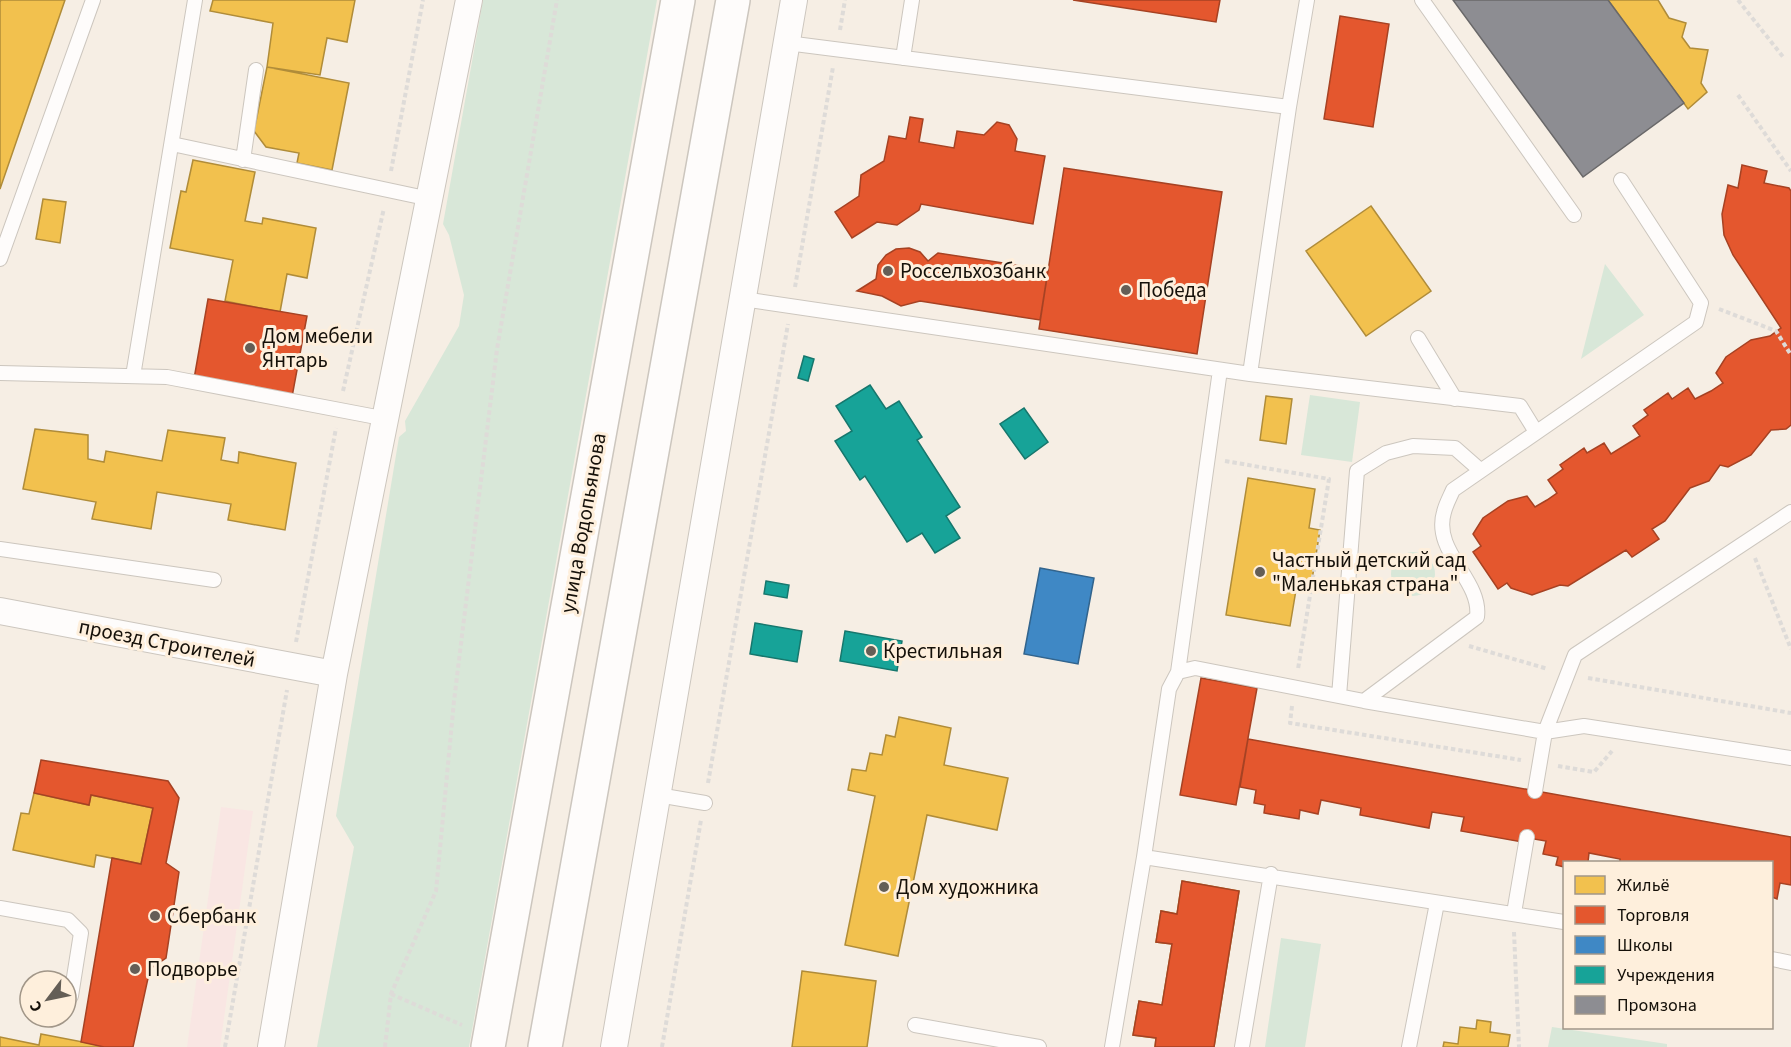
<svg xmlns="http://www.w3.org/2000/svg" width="1791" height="1047" font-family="'Source Sans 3',sans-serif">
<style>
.commercial{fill:#f9e6e3}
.green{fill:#d8e7d8}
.homes{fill:#f2c14e;stroke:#b08c39;stroke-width:1.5}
.shops{fill:#e4572e;stroke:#a64223;stroke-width:1.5}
.schools{fill:#3f88c5;stroke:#32648d;stroke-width:1.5}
.public{fill:#17a398;stroke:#16776d;stroke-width:1.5}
.industry{fill:#8d8d92;stroke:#696869;stroke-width:1.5}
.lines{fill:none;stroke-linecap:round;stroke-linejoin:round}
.lane-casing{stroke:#ccc6be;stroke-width:16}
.street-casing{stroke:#ccc6be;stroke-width:28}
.secondary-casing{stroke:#ccc6be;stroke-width:36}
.path{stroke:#dedbd8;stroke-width:4;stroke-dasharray:4.5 3;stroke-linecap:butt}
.lane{stroke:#fefcfb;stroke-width:14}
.street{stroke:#fefcfb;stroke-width:26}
.secondary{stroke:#fefcfb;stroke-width:33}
.poi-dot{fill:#645e56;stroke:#feefdc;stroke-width:2}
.labels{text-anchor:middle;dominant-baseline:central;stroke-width:6;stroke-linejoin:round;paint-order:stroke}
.poi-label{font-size:21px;fill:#151009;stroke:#feefdc;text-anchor:start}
.street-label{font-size:21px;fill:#151009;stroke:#feefdc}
</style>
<rect width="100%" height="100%" fill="#f6eee4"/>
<path class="commercial" d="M221 807 253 811 220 1047H187Z"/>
<path class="green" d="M483 0H657L469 1047H317L354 847 336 816 399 437 406 431 405 421 459 326 464 295 449 235 443 224Z
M1605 264 1644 315 1581 359Z
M1310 395 1360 402 1352 462 1301 455Z
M1391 574a22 22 0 1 1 44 0a22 22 0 1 1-44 0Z
M1281 938 1321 944 1305 1047H1265Z
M1552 1027 1667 1044V1047H1548Z"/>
<path class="homes" d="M1 0H65L0 189V2Z
M213 0H355L347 42 327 38 320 75 267 67 273 23 210 11Z
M1608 0H1658L1669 18 1686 23 1682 37 1690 48 1708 50 1701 83 1707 92 1688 109Z
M267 67 349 83 332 170 297 163 299 153 266 147 254 131Z
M193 160 255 172 245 221 262 224 263 218 316 228 307 278 287 274 280 312 225 301 233 260 170 248 181 191 186 192Z
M43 199 66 202 60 243 36 239Z
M1371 206 1431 291 1366 336 1306 251Z
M1266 396 1292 399 1286 444 1260 440Z
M35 429 88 435V459L104 462 106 451 162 461 168 430 225 438 221 460 238 463 239 452 296 463 285 530 228 520 231 504 157 492 151 529 92 519 96 502 23 489Z
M1248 478 1315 489 1309 528 1320 530 1311 586 1297 584 1290 626 1226 615Z
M899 717 951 728 944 765 1008 778 997 830 927 815 898 956 845 945 875 796 848 790 852 769 866 771 870 753 882 755 886 735 895 737Z
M34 793 89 805 91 795 153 808 141 864 96 855 94 867 13 850 21 813 29 814Z
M1182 881 1239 891 1214 1047H1155L1156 1038 1133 1035 1139 1001 1162 1005 1172 944 1156 942 1161 911 1177 914Z
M802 971 876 981 867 1047H792Z
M1477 1020 1491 1022 1490 1032 1510 1035 1508 1047H1443L1444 1042 1458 1044 1460 1027 1476 1029Z
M41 1034 104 1046V1047H0V1037L39 1045Z"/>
<path class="shops" d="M1073 0H1220L1216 22Z
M1340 16 1389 24 1373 127 1324 119Z
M910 117 923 119 919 142 954 148 957 131 984 135 997 122 1009 125 1017 139 1015 151 1045 156 1033 224 921 204 919 210 897 225 877 222 852 238 835 212 859 196 861 175 884 161 889 136 906 139Z
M1742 165 1767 171 1764 183 1789 188 1791 191V425L1786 429 1771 430 1751 455 1728 467 1720 465 1709 481 1690 488 1665 521 1652 529 1659 539 1632 557 1626 550 1568 586 1560 585 1532 595 1511 588 1507 583 1498 589 1473 552 1481 546 1473 534 1483 518 1508 501 1527 496 1535 507 1547 500 1557 493 1548 480 1563 469 1560 465 1584 448 1587 453 1604 443 1611 454 1640 436 1633 426 1648 415 1644 410 1668 393 1672 399 1688 388 1695 399 1711 391 1723 383 1716 373 1726 357 1751 340 1770 336 1781 328 1733 255 1724 235 1722 214 1728 185 1738 188Z
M1064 168 1222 192 1197 354 1039 329Z
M909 248 920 252 928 261 938 253 1048 270 1040 320 920 301 901 306 882 296 857 291 876 279 878 265 886 255 896 249Z
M208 299 307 316 292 397 194 379Z
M1201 678 1257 688 1236 805 1180 795Z
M1248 739 1791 837V885L1780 883 1777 899 1772 897V862H1620V859L1589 853 1588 862H1564V867L1556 865 1558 857 1543 854 1546 841 1523 837 1522 842 1461 831 1464 817 1432 812 1429 828 1360 815 1361 808 1321 800 1318 814 1300 810 1299 819 1264 813 1265 805 1254 803 1256 790 1240 787Z
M41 760 168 781 179 798 166 863 179 872 166 958 150 969 133 1047H104L81 1042 112 858 141 864 153 808 91 795 89 805 34 793Z
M1182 881 1239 891 1214 1047H1155L1156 1038 1133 1035 1139 1001 1162 1005 1172 944 1156 942 1161 911 1177 914Z"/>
<path class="schools" d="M1040 568 1094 578 1078 664 1024 654Z"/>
<path class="public" d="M804 356 814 359 808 381 798 378Z
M870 385 886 409 899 401 922 437 917 440 960 507 946 516 960 538 935 553 922 533 907 542 865 476 860 480 835 441 852 431 836 406Z
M1024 408 1048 442 1025 459 1000 424Z
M766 581 789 585 787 598 764 594Z
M755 623 802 631 797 662 750 654Z
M845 631 902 641 897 671 840 661Z"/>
<path class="industry" d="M1453 0H1608L1684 103 1583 177Z"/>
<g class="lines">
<g class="lane-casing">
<path id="lane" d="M1422 0 1574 215
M787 43 1289 107 1307 0
M903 58 912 0
M172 144 430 199
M243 160 256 70
M0 259 93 0
M743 299 1250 374 1520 406 1536 432
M1418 338 1455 399
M0 373 167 377 387 419
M1250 374 1289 107
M133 376 195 0
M0 549 214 580
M1178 672 1220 370
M1339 696 1357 471 1386 453 1413 446 1455 448 1480 470
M1364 701 1477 617C1482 580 1432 552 1444 512 1446 504 1450 497 1453 490L1696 322 1701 303 1621 180
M1535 791 1545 732 1575 655 1791 512
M658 795 705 803
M1144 857 1169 689 1178 672 1195 668 1364 701 1545 732 1584 726 1791 758
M0 908 68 920 81 933 71 996
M1514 913 1527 837
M1772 959 1791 963
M915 1025 1039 1047
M1112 1047 1144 857 1564 922
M1242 1047 1271 874
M1409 1047 1437 903"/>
</g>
<g class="street-casing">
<path id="street" d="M0 611 334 674
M271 1047 334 674 469 0
M614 1047 794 0"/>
</g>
<g class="secondary-casing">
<path id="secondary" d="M488 1047 678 0
M545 1047 733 0"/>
</g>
<path class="path" d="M1738 0 1784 58
M840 30 845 0
M1738 95 1791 171
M391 171 423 0
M795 287 833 67
M1719 309 1776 331 1791 355
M343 391 384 208
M1225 461 1329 479 1298 669
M1755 558 1791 649
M296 642 336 428
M1469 646 1548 669
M1588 678 1791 713
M1292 706 1290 723 1521 760
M1558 766 1594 772 1612 751
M708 783 788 324
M1514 932 1519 1047
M391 994 462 1025
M225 1047 287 690
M385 1047 391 994 436 891 454 701 497 349 557 0
M662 1047 701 820"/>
<use href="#lane" class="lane"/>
<use href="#street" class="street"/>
<use href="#secondary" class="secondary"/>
</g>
<g class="poi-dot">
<circle cx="888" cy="271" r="6"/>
<circle cx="1126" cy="290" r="6"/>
<circle cx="250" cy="348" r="6"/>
<circle cx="1260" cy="572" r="6"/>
<circle cx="871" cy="651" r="6"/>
<circle cx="884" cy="887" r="6"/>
<circle cx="155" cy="916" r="6"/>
<circle cx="135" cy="969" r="6"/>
</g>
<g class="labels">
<g class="poi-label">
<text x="900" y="271">Россельхозбанк</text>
<text x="1138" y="290">Победа</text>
<text x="262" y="336">Дом мебели<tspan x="262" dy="24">Янтарь</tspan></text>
<text x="1272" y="560">Частный детский сад<tspan x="1272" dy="24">"Маленькая страна"</tspan></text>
<text x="883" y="651">Крестильная</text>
<text x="896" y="887">Дом художника</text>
<text x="167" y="916">Сбербанк</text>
<text x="147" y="969">Подворье</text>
</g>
<g class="street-label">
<text transform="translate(583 523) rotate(-80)">улица Водопьянова</text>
<text transform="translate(167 643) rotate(11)">проезд Строителей</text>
</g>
</g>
<rect x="1563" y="861" width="210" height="168" fill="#feefdc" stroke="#a19688" stroke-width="1.5"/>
<rect x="1575" y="876" width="30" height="18" fill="#f2c14e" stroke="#a19688" stroke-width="1.5"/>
<text x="1617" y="891" font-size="18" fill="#151009">Жильё</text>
<rect x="1575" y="906" width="30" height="18" fill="#e4572e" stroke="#a19688" stroke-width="1.5"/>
<text x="1617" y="921" font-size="18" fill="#151009">Торговля</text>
<rect x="1575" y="936" width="30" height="18" fill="#3f88c5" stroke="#a19688" stroke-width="1.5"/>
<text x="1617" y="951" font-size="18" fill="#151009">Школы</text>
<rect x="1575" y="966" width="30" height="18" fill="#17a398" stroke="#a19688" stroke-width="1.5"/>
<text x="1617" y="981" font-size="18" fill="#151009">Учреждения</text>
<rect x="1575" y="996" width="30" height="18" fill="#8d8d92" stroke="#a19688" stroke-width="1.5"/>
<text x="1617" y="1011" font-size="18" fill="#151009">Промзона</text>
<g transform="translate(48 999) rotate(238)"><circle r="28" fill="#feefdc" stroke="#a19688" stroke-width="1.5"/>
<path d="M0-4.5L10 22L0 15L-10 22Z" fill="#645e56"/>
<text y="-9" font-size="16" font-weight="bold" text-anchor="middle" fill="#151009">С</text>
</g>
</svg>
